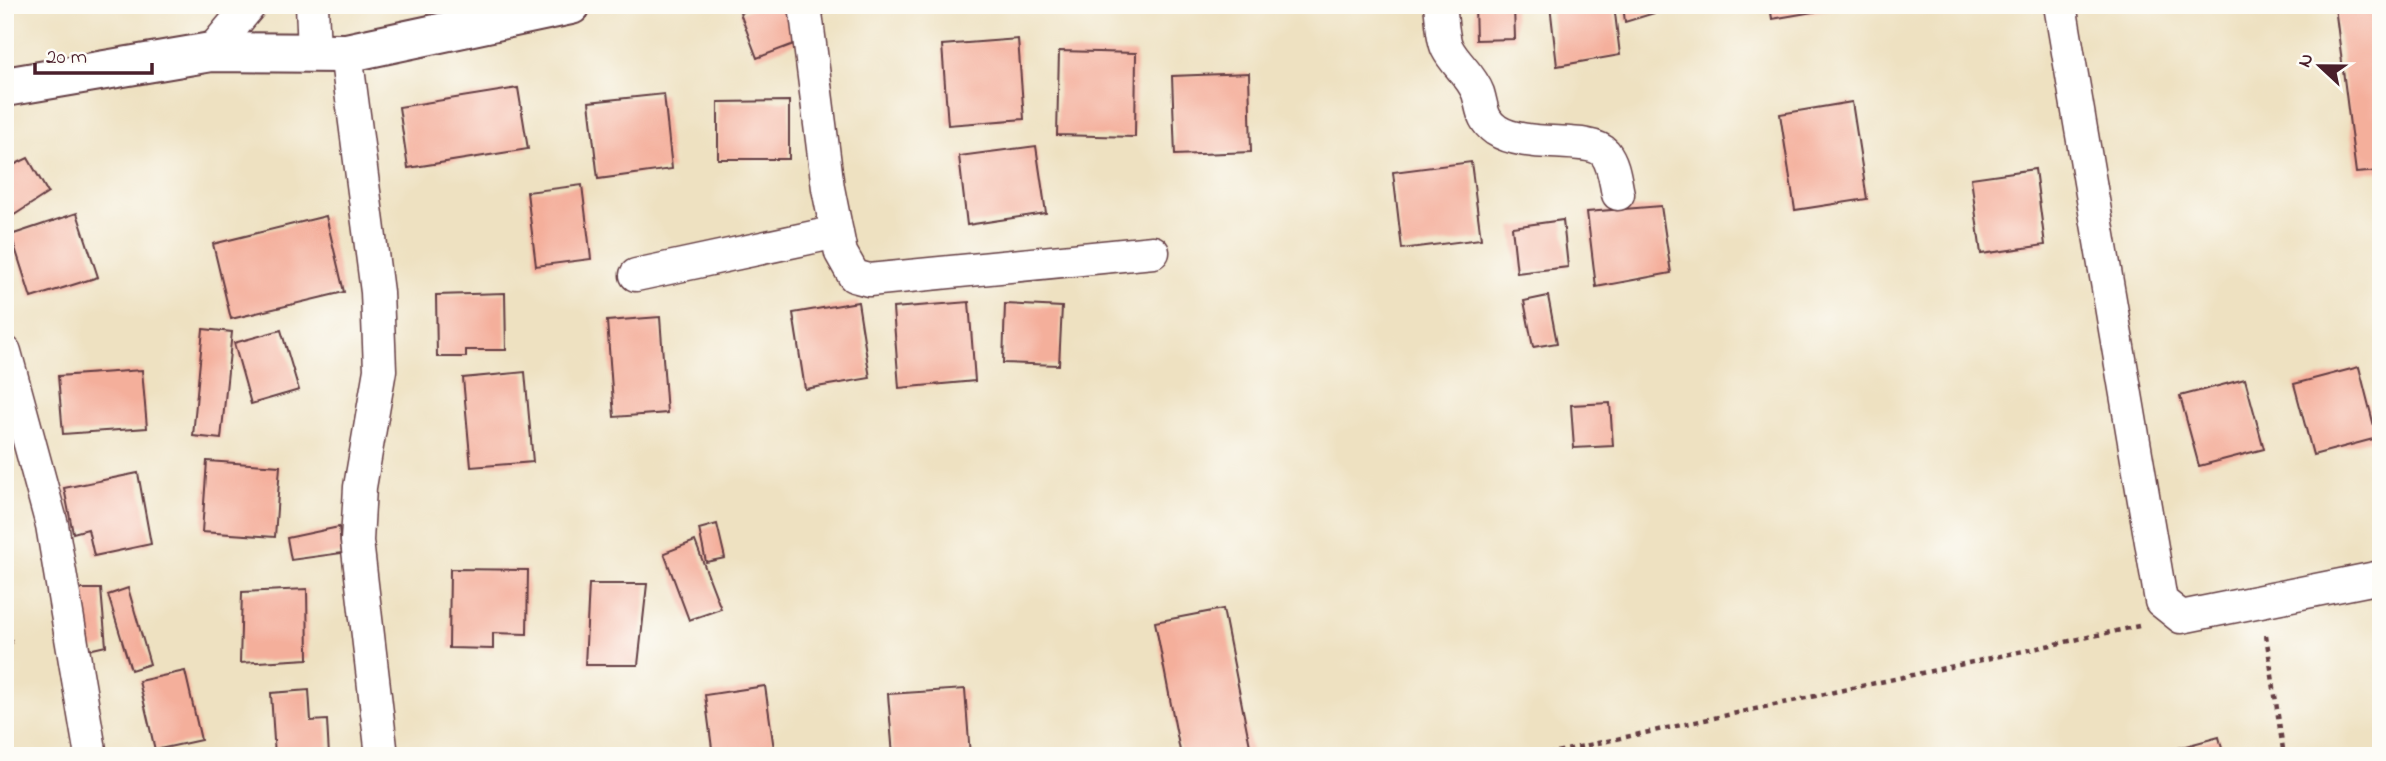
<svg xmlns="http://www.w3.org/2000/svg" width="2386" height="761" font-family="'Indie Flower',sans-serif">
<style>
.building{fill:#f4af9b}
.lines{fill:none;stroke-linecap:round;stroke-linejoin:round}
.minor-casing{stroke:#633c42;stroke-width:35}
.tertiary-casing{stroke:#633c42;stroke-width:42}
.path{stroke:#633c42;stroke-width:4.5;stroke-dasharray:5 5;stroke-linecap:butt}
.minor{stroke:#fff;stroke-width:32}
.tertiary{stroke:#fff;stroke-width:38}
</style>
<rect width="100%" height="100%" fill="#fdfcf7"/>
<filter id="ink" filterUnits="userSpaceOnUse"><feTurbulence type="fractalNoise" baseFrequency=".0143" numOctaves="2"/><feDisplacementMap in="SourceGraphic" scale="14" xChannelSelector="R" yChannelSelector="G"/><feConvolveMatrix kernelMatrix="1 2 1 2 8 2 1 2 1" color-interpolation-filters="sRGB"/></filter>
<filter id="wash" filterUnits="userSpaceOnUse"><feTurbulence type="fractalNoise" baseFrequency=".00686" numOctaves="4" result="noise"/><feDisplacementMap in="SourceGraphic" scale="28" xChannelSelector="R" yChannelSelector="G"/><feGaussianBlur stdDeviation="1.57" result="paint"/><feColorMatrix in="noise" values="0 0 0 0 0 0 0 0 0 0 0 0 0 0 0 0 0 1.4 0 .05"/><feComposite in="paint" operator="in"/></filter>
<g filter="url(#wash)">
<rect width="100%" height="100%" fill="#eee1c1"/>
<g id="blocks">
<path class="building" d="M760 5H789L802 41 757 58 740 13Z
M1475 5H1514L1515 39 1476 40Z
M1550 5H1614L1620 55 1557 66Z
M1623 5H1676L1677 6 1625 22Z
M1770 5H1842V7L1772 19Z
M2343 5H2381V171L2356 173 2335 7Z
M1018 39 1024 119 948 125 942 45Z
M1059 51 1136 53 1135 137 1057 135Z
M1249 73 1251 152 1175 155 1172 76Z
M518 88 528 149 408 168 399 107Z
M664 94 672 169 598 179 589 102Z
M789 101V159H718V102Z
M1852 102 1867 199 1795 210 1780 114Z
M1036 146 1046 213 967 225 959 156Z
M28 158 48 193 5 221V169Z
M1471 162 1481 239 1402 249 1393 172Z
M2035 169 2045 245 1981 254 1971 178Z
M582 185 591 259 536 266 527 192Z
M1661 206 1671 273 1596 287 1587 212Z
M77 213 98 277 31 298 11 235Z
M326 216 344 292 231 319 213 244Z
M1563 220 1568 267 1517 273 1512 227Z
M505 293 506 350H466V357H437L436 295Z
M1548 296 1557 343 1533 347 1524 301Z
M858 302 870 378 805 389 793 313Z
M969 302 975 381 899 388 893 308Z
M1005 304 1062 307 1059 365 1003 363Z
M660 317 667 413 614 417 607 321Z
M203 329 232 332 221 439 193 436Z
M281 330 299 390 251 404 234 343Z
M2359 367 2377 438 2313 455 2294 384Z
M142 370 147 428 63 434 58 376Z
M525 372 533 462 471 467 463 378Z
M2245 379 2264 449 2199 466 2180 396Z
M1610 403 1613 446 1574 448 1571 405Z
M207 461 280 466 275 537 202 532Z
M138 473 151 544 94 556 88 529 73 533 64 488Z
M717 524 725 558 706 562 699 529Z
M339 527 342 553 291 560 287 538Z
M695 541 721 609 689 620 664 553Z
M450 569 528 570 527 634 493 633V649L449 648Z
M589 584H647L638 665H585Z
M128 588 150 664 131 670 108 595Z
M79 589H101L106 646 84 651Z
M307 589 308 659 240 663 242 592Z
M1223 609 1252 756H1181L1155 622Z
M5 611 12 643 5 644Z
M185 671 201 740 155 750 139 681Z
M765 686 775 756H713L705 695Z
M965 689 970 756H893L888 694Z
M309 690 311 721 327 720 329 756H275L271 693Z
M2219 737 2224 756H2152V755Z"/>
</g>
</g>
<g filter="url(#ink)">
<use href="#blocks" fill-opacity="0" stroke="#633c42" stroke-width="2"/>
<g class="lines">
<g class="minor-casing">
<path id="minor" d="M312 5 314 52
M805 5 828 188 841 253 854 276 869 280 1153 252
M1440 5C1442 18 1442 37 1447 48 1455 64 1471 75 1478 93 1483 109 1481 119 1496 130 1526 150 1589 135 1605 153 1614 164 1615 181 1618 194
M2060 5 2161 601 2181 617 2381 577
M211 52 250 5
M346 53 377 292 380 370 360 487 357 541 382 756
M636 275 837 232
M5 352 52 525 91 756"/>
</g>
<g class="tertiary-casing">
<path id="tertiary" d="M5 87 211 52 346 53 571 5"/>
</g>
<path class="path" d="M2266 635 2284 756
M1538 756 2139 626"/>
<use href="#minor" class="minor"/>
<use href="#tertiary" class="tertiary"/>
</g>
</g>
<rect width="2386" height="761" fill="none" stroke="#fdfcf7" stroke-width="28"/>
<g transform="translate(2320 66) rotate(292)" stroke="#fdfcf7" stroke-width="5" paint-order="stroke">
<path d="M0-5L12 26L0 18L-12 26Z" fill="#4a1f2b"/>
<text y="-10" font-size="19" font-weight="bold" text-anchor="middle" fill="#4a1f2b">N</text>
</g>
<path d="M35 63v10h117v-10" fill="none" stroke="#4a1f2b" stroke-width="3.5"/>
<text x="46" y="63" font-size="21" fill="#4a1f2b" stroke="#fdfcf7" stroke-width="5" paint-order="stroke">20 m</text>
</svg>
